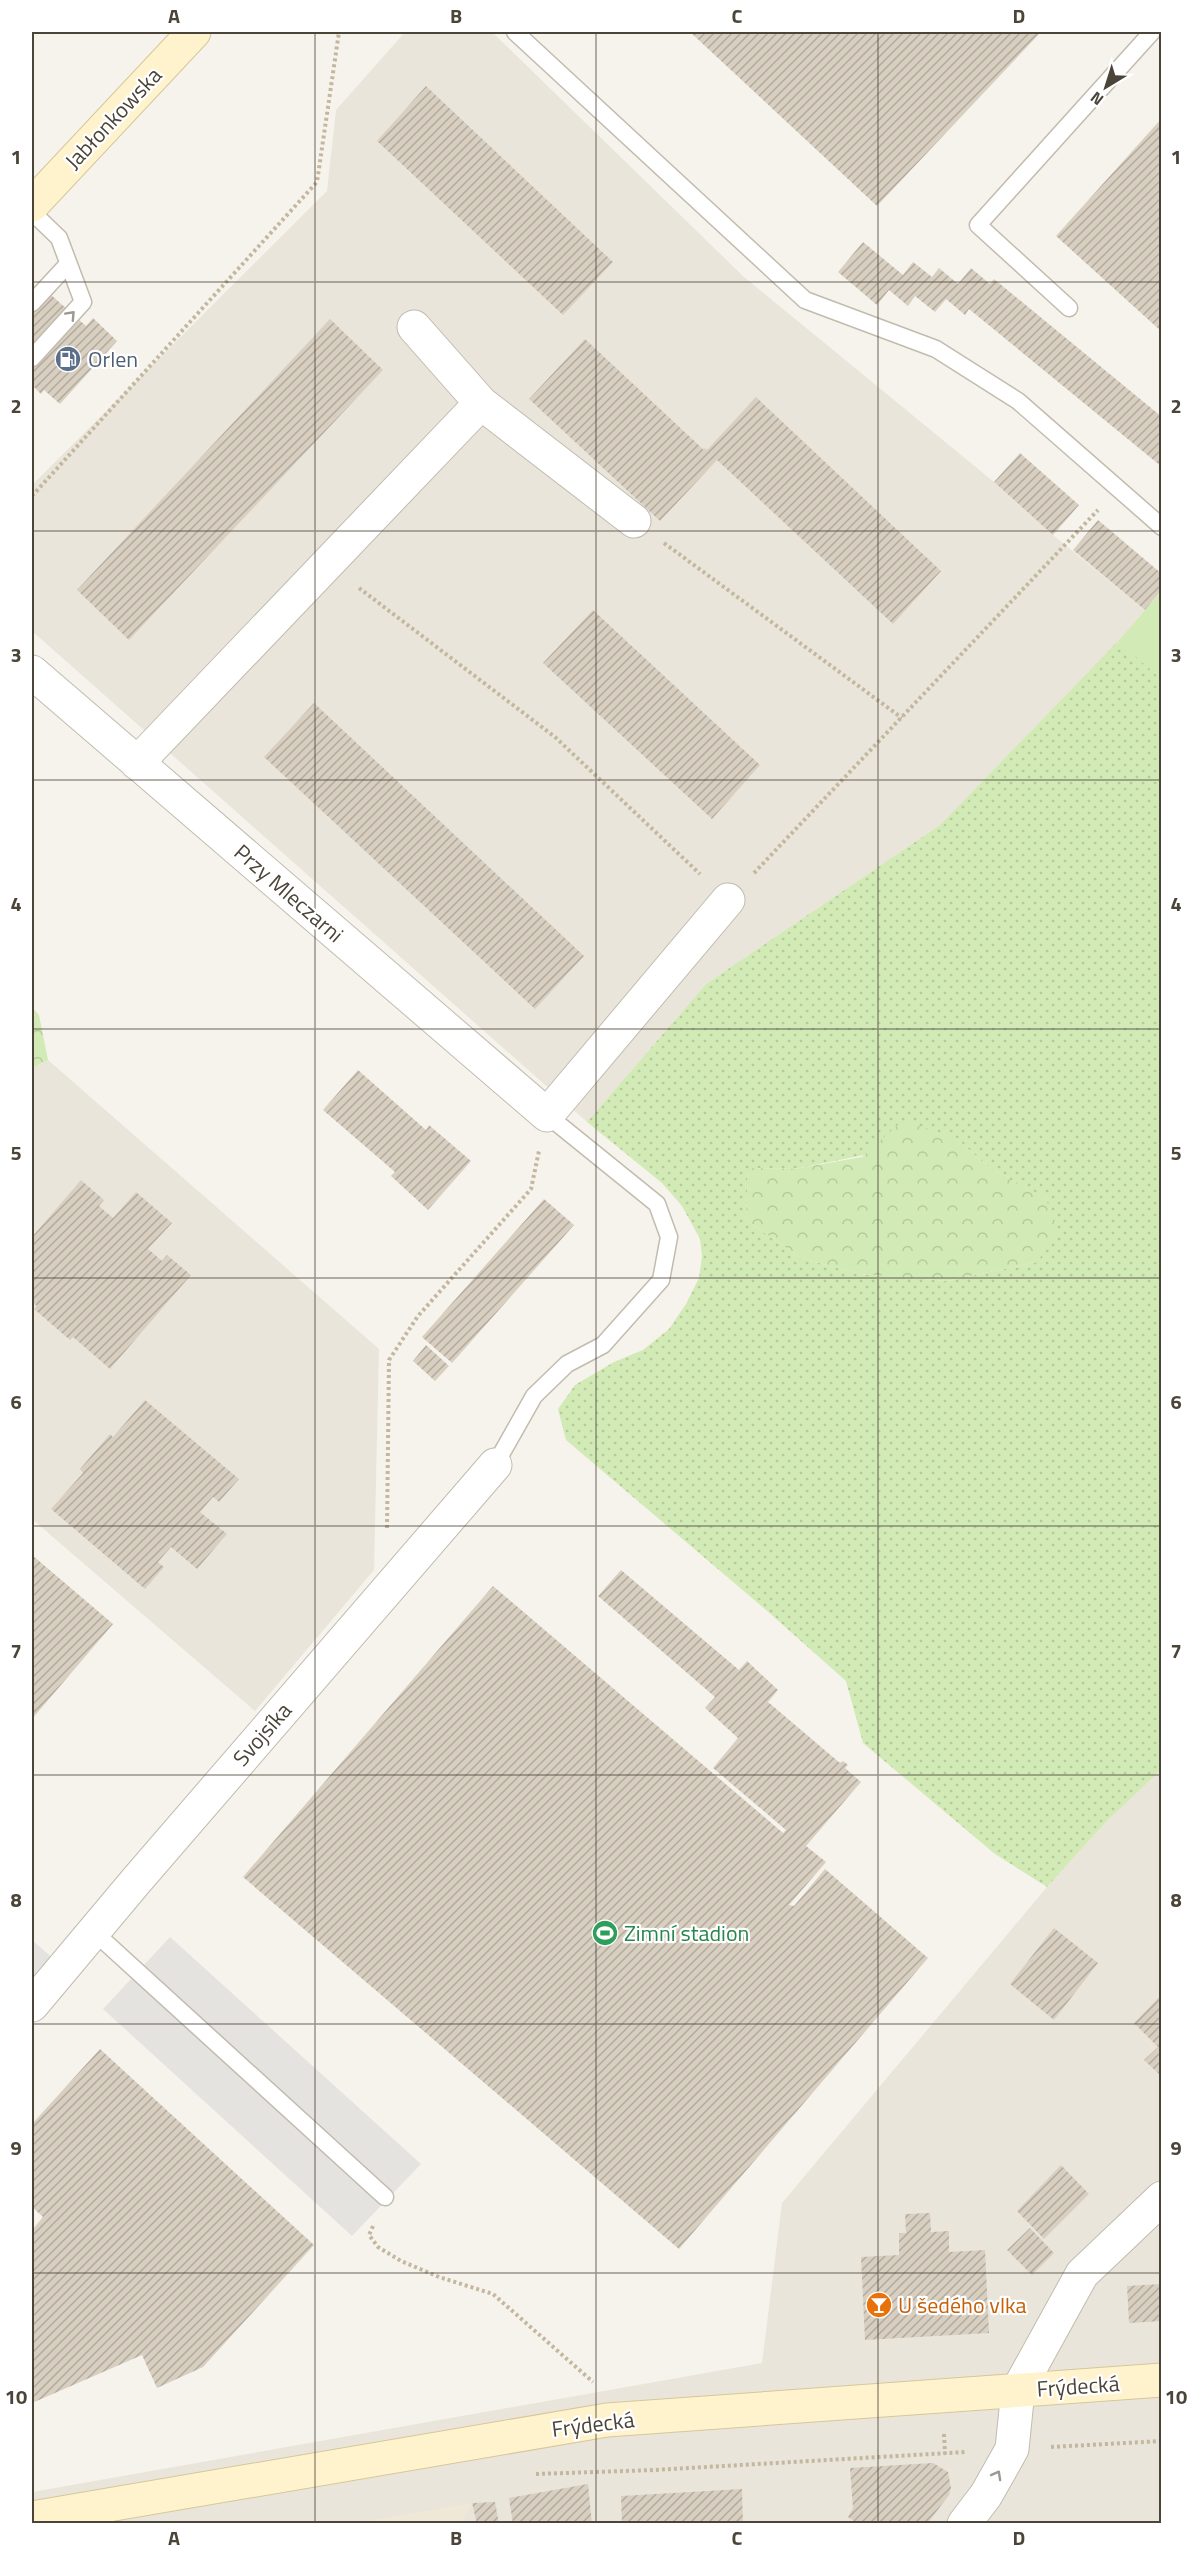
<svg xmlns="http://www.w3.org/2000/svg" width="1193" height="2555" font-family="'Titillium Web',sans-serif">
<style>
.residential{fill:#eae5da}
.education{fill:#efe8d6}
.grass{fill:url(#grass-dots);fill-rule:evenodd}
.forest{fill:url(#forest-crowns)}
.garden{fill:#d2eab5}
.parking{fill:#e5e3e0}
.building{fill:url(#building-hatch)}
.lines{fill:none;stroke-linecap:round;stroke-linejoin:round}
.lane-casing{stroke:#c2bbae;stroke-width:19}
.street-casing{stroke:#c2bbae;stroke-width:35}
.secondary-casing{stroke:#d6c79b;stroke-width:35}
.path{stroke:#c4b79f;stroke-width:4;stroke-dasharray:3 3;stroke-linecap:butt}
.lane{stroke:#fff;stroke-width:16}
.street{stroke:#fff;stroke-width:33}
.secondary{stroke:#fff3cd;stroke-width:33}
.oneway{stroke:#9c9892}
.grid{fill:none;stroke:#4b4439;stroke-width:1.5;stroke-opacity:0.55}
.labels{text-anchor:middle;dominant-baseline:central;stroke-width:4.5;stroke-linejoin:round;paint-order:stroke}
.street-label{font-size:22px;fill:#4b4439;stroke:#fff}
.service-label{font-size:22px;fill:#4e5e75;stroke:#fff;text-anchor:start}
.leisure-label{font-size:22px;fill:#27864d;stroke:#fff;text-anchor:start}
.food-label{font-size:22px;fill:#c56008;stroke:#fff;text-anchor:start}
.neatline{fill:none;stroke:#4b4439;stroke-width:2}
.grid-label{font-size:20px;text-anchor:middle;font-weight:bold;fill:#4b4439}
</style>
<defs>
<pattern id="grass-dots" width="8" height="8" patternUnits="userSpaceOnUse" patternTransform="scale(1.5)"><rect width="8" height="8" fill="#d2eab5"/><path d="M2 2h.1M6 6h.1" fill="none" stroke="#b6ca9c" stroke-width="1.8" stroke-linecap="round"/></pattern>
<pattern id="forest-crowns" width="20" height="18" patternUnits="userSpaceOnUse" patternTransform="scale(1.5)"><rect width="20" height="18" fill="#d2eab5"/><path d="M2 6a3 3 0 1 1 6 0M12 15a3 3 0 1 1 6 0" fill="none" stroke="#b6ca9c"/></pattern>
<pattern id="building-hatch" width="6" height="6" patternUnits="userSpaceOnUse" patternTransform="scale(1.5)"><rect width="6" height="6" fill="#d8cfc1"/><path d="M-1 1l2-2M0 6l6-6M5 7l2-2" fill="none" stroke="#b1aa9e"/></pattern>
</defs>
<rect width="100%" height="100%" fill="#f6f3ec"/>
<path class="residential" d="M405 32H492L744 277 994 482 1053 535 1145 610 1118 641 940 825 706 984 587 1122 32 631V485L327 191 336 110Z
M48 1060 379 1349 374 1570 255 1711 32 1519V1068Z
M1161 1770V2523L32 2524V2492L762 2363 782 2203 1047 1887 1106 1822Z"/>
<path class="education" d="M472 2503 462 2523H357Z"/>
<path class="grass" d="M1118 641 1162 679 1161 1770 1106 1822 1047 1887 995 1854 863 1743 846 1681 765 1609 566 1440 558 1409 575 1385 614 1362 643 1350 669 1329 686 1304 699 1278 702 1256 700 1239 682 1206 662 1183 587 1122 706 984 940 825ZM955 1137 988 1167 1045 1198 1037 1262 947 1281 860 1274 801 1258 746 1220 748 1168 794 1169Z"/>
<path class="forest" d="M32 1007 39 1015 48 1060 32 1068Z
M902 1121 955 1137 988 1167 1046 1198 1057 1234 1037 1262 947 1281 860 1274 801 1258 746 1220 748 1168 794 1169 862 1157Z"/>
<path class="garden" d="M1161 592V679L1118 641Z"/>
<path class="parking" d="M170 1937 421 2164 352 2236 103 2009Z
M32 1940 63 1967 32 1995Z"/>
<path class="building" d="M690 32H1041L877 206Z
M426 86 613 262 563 315 377 141Z
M1162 118V332L1056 236Z
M863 242 903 275 913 262 932 277 939 268 958 284 971 268 990 284 994 279 1162 417V467L969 309 965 315 946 299 935 312 915 296 908 306 889 290 877 305 838 272Z
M50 294 86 326 93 318 117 341 60 404 44 390 41 394 32 385V313Z
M330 319 383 370 129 640 77 590Z
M585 339 704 450 705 448 707 450 756 397 941 571 893 624 717 460 660 521 529 399Z
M1020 453 1079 505 1053 535 994 482Z
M1098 520 1162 574V590L1145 610 1073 550Z
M593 610 760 765 712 819 543 663Z
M314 703 584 956 535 1009 264 757Z
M358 1070 426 1130 429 1125 471 1161 428 1210 391 1176 395 1172 323 1110Z
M81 1180 104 1200 99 1206 113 1218 136 1192 172 1223 148 1249 162 1261 167 1255 191 1275 110 1369 73 1337 70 1340 34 1309 37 1306 32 1302V1237Z
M544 1199 574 1225 452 1363 422 1337Z
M426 1345 449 1366 435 1381 413 1361Z
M145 1400 239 1479 219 1502 213 1497 200 1512 227 1534 197 1569 171 1547 158 1562 164 1567 145 1589 51 1509 83 1473 80 1469 110 1434 113 1437Z
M32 1555 113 1624 32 1719Z
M621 1570 739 1670 747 1661 778 1690 768 1702 840 1763 843 1761 848 1765 845 1768 861 1782 806 1846 826 1862 789 1905 794 1906 825 1869 928 1958 679 2249 243 1877 493 1586 783 1833 786 1830 713 1768 738 1738 705 1708 715 1697 598 1596Z
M1054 1928 1098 1963 1054 2020 1010 1984Z
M1162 1994V2077L1144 2060 1158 2047 1134 2023Z
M100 2049 314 2245 203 2367 157 2388 142 2355 32 2403V2230L43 2217 32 2207V2124Z
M1061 2165 1089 2194 1044 2239 1017 2211Z
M930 2213 931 2232 949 2231V2252L985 2250 989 2333 865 2340 861 2257 899 2255V2233H906L905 2214Z
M1030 2228 1054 2253 1032 2275 1007 2250Z
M1162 2284V2321L1129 2323 1127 2286Z
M933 2463 948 2472 951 2488 949 2495 927 2524H858L848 2517 853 2508 850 2468Z
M588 2484 592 2524H513L509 2498Z
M742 2489 743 2524H622L621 2496Z
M495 2502 499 2524H477L472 2503Z"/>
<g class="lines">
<g class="lane-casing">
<path id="lane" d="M515 32 805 300 936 349 1018 401 1162 527
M32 212 59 238 83 302 32 358
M32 303 68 264
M1069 308 978 225 1152 32
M495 1465 534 1396 567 1364 603 1345 661 1280 669 1237 657 1204 547 1115
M93 1931 385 2197"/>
</g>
<g class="street-casing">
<path id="street" d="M414 327 481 403 634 521
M32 672 547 1115 728 900
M137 763 481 403
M32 2005 136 1881 495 1465
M964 2524 986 2495 1012 2449 1018 2390 1082 2274 1162 2198"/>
</g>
<g class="secondary-casing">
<path id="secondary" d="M32 205 194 32
M32 2518 607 2420 1162 2380"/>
</g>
<path class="path" d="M32 496 317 182 339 32
M664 543 902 718
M359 588 555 737 700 874
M754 873 1098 510
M387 1528 389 1360 418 1316 531 1189 539 1151
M373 2226 369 2235 378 2247 401 2261 439 2277 493 2294 593 2382
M944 2434 945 2454
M1051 2447 1162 2441
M536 2474 654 2470 966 2452"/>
<use href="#lane" class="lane"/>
<use href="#street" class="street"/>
<use href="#secondary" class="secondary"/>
</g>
<defs><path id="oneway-chevron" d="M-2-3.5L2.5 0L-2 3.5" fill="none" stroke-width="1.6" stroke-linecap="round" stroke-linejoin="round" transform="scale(1.5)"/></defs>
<g class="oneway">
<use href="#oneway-chevron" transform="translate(71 315) rotate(-47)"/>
<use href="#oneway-chevron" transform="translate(997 2475) rotate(-61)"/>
</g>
<path class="grid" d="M315 32V2524M596 32V2524M878 32V2524M32 282H1162M32 531H1162M32 780H1162M32 1029H1162M32 1278H1162M32 1526H1162M32 1775H1162M32 2024H1162M32 2273H1162"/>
<defs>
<g id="fuel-disc" transform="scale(1.35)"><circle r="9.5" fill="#5c6f8a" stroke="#fff"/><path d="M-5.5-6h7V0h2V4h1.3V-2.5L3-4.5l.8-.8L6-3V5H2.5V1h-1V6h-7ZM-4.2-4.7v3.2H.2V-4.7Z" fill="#fff"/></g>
<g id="stadium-disc" transform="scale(1.35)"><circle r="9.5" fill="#2e9e5b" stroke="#fff"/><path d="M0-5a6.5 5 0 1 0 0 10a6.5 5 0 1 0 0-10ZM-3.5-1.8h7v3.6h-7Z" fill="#fff"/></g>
<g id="bar-disc" transform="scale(1.35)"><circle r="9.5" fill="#e8710a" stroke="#fff"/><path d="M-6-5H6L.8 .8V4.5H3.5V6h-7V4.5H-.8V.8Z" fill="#fff"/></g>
</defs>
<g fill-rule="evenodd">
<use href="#fuel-disc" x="68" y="359"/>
<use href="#stadium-disc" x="605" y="1933"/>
<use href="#bar-disc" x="879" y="2305"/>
</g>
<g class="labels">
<g class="street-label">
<text transform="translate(113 118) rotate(-47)">Jabłonkowska</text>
<text transform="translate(289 893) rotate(41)">Przy Mleczarni</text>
<text transform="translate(262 1734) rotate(-49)">Svojsíka</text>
<text transform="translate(1078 2386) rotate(-4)">Frýdecká</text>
<text transform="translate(593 2424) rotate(-7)">Frýdecká</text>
</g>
<g class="service-label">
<text x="88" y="359">Orlen</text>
</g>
<g class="leisure-label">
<text x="624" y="1933">Zimní stadion</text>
</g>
<g class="food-label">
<text x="898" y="2305">U šedého vlka</text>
</g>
</g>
<rect width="1193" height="2555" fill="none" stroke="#ffffff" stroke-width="66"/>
<g transform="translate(1106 87) rotate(218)" stroke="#ffffff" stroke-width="4.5" paint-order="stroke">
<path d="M0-4.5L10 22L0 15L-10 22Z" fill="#4b4439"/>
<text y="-9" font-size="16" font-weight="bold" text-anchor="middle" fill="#4b4439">N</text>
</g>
<rect x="33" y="33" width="1127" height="2489" class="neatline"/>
<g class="grid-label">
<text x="174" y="23">A</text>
<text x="456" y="23">B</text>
<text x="737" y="23">C</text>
<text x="1019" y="23">D</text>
<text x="16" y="164">1</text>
<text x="1176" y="164">1</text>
<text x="16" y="413">2</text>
<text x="1176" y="413">2</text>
<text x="16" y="662">3</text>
<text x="1176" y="662">3</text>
<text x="16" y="911">4</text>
<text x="1176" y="911">4</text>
<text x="16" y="1160">5</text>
<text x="1176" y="1160">5</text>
<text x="16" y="1409">6</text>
<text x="1176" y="1409">6</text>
<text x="16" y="1658">7</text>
<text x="1176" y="1658">7</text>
<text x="16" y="1907">8</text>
<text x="1176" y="1907">8</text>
<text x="16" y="2155">9</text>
<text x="1176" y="2155">9</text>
<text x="16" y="2404">10</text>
<text x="1176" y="2404">10</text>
<text x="174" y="2545">A</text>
<text x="456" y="2545">B</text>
<text x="737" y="2545">C</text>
<text x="1019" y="2545">D</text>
</g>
</svg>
